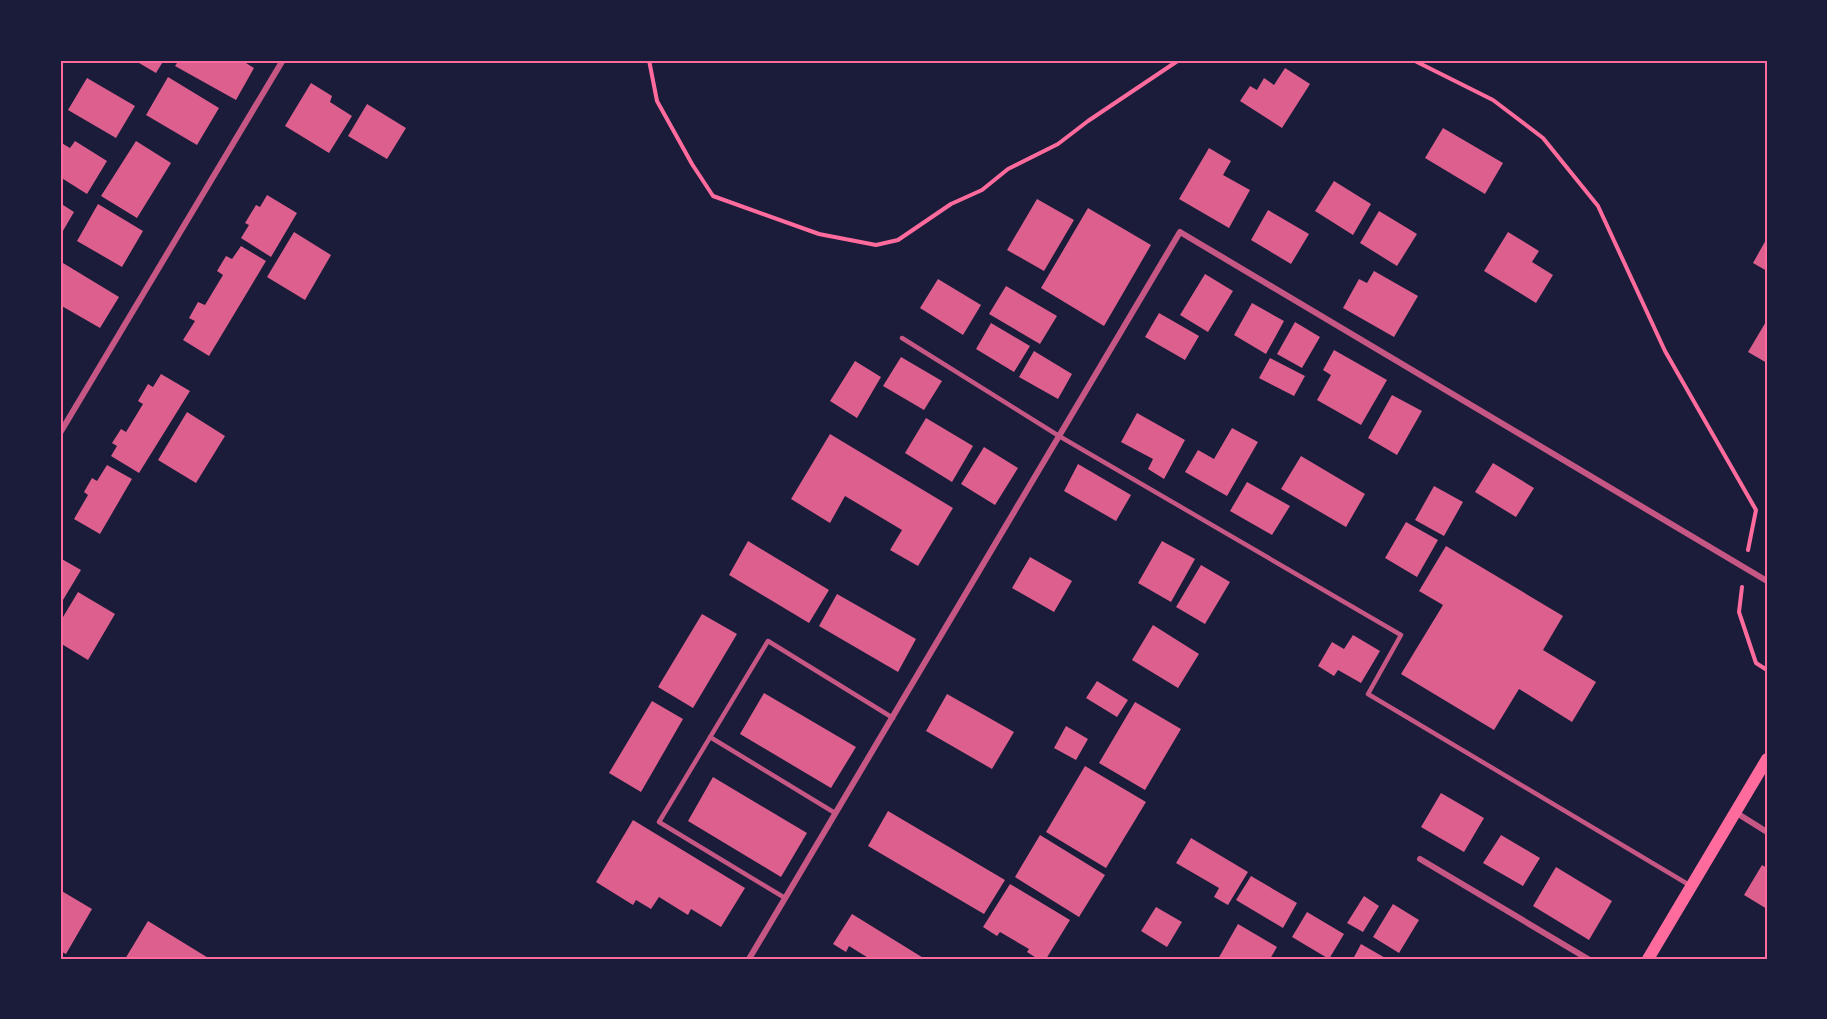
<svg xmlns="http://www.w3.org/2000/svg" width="1827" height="1019" font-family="Montserrat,sans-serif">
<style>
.building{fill:#dd5f8e}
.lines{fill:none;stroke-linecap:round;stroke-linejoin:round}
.path{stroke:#ff6b9d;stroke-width:4}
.service{stroke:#c65784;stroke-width:4.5}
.minor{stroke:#c65784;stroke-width:6}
.secondary{stroke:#ff6b9d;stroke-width:12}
.neatline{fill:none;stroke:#ff6b9d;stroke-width:2}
</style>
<rect width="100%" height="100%" fill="#1b1b3a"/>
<path class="building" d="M134 60H164L156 73Z
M179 60H241L254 68 236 100 175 66Z
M1285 68 1310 84 1282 128 1240 101 1250 86 1257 90 1264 78 1274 85Z
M168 77 219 108 197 145 146 115Z
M87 78 135 106 116 138 68 110Z
M311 83 332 96 330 102 352 116 329 153 285 126Z
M367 104 406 128 387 159 348 136Z
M1443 128 1503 163 1485 194 1425 158Z
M75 141 107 161 87 194 60 177V142L70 148Z
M136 141 171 163 137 218 101 196Z
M1209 148 1231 161 1223 175 1250 190 1229 228 1179 199Z
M1334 181 1371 204 1353 235 1315 211Z
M267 195 297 213 271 257 241 238 249 225 245 223 256 205 260 207Z
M1037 199 1074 220 1044 271 1007 250Z
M60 203 74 212 60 236Z
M98 204 143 231 122 267 77 241Z
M1088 208 1151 245 1104 326 1041 288Z
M1268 210 1309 234 1291 264 1251 240Z
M1379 211 1417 234 1397 266 1360 243Z
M294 232 331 255 305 300 267 277Z
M1508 232 1539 251 1532 262 1553 275 1536 303 1484 271Z
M1767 238V271L1753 263Z
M241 246 266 261 209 356 183 340 195 321 189 318 198 302 205 305 223 275 217 271 226 256 232 259Z
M63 263 119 297 100 328 60 305V268Z
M1374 271 1418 296 1394 337 1343 308 1359 279 1367 283Z
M1205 274 1233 291 1208 332 1180 315Z
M938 279 981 305 963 335 920 308Z
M1006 286 1057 316 1040 344 989 314Z
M1252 303 1284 321 1266 354 1234 335Z
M1159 313 1199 336 1185 360 1145 337Z
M1767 320V363L1748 352Z
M1295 322 1320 337 1302 368 1277 354Z
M991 323 1030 346 1014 372 976 349Z
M1334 350 1387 380 1361 425 1317 400 1331 375 1323 370Z
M1034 351 1072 374 1058 399 1019 377Z
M901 357 942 381 924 410 883 386Z
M1270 358 1305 376 1294 396 1259 378Z
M855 361 881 377 857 418 830 401Z
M161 374 190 391 139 473 111 456 117 446 112 443 121 429 126 432 143 404 138 401 148 384 153 387Z
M1392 395 1422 411 1397 455 1368 438Z
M187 412 225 436 196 483 158 460Z
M1137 413 1185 440 1164 479 1148 469 1153 459 1121 442Z
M926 418 973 446 952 482 905 453Z
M1232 428 1258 442 1227 496 1185 472 1198 450 1214 459Z
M830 434 953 508 918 566 890 550 902 530 845 496 830 523 791 499Z
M984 447 1018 468 995 505 961 484Z
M1301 456 1365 494 1346 527 1281 489Z
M1493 463 1534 488 1516 517 1475 492Z
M1078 464 1131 495 1116 521 1064 491Z
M107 465 132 479 100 534 74 519 88 495 84 492 92 478 97 481Z
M1247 482 1290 506 1272 535 1230 511Z
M1434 486 1463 502 1444 536 1415 520Z
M1406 522 1438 540 1417 577 1385 558Z
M748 541 829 590 809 623 729 575Z
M1162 541 1195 559 1171 602 1138 583Z
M1446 546 1563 616 1543 650 1596 682 1572 722 1519 689 1494 730 1401 674 1443 605 1419 591Z
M1030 557 1072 581 1054 612 1012 588Z
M60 558 81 570 60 605Z
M1201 565 1230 582 1205 624 1176 607Z
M78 592 115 614 88 660 60 643V622Z
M837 594 916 639 898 672 819 626Z
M702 614 737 634 693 708 658 687Z
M1153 625 1199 654 1178 688 1132 660Z
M1353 635 1380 651 1361 683 1338 670 1334 676 1318 666 1332 642 1344 649Z
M1097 681 1128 700 1117 717 1086 698Z
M764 693 856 747 831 788 740 734Z
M947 694 1014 732 992 769 926 731Z
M652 701 683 719 641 792 609 773Z
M1135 702 1181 729 1145 790 1099 763Z
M1066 726 1088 739 1076 760 1054 748Z
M1085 766 1146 802 1106 868 1046 832Z
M713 777 807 833 781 877 688 821Z
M1441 793 1484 818 1464 852 1421 827Z
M888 811 1005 880 984 914 868 846Z
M633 820 745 888 721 927 691 909 688 915 659 897 651 909 636 900 633 905 596 882Z
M1040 835 1105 875 1079 917 1015 877Z
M1501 835 1540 858 1523 886 1483 863Z
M1191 838 1248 872 1228 905 1214 897 1219 888 1176 863Z
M1762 865 1767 868V909L1744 895Z
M1556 867 1612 901 1589 940 1533 906Z
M1251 876 1297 903 1283 928 1236 900Z
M1010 884 1070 920 1046 959H1038L1027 952 1029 949 1000 932 997 936 983 927Z
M60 890 92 909 66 954 60 951Z
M1364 896 1379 906 1363 932 1347 923Z
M1393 904 1419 920 1399 953 1373 937Z
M1156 907 1182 922 1167 947 1141 931Z
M1307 912 1344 934 1329 959 1292 937Z
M852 914 925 959H870L849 946 846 952 833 944Z
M148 921 210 959H125Z
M1238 924 1277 947 1270 959H1218Z
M1361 944 1387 959H1353Z"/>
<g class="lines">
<path class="path" d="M649 60 657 101 692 164 713 196 819 234 876 245 898 240 951 204 982 190 1008 169 1058 144 1088 121 1179 60
M1413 60 1493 100 1543 138 1598 206 1665 351 1756 510 1748 550
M1742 587 1739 612 1756 663 1767 670"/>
<path class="service" d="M902 338 1059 436 1401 635 1368 694 1691 886
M710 737 835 813
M785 898 659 822 768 641 893 718"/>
<path class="minor" d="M60 433 283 60
M1735 812 1767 832
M1420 859 1588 959
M749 959 1180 232 1767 581"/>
<path class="secondary" d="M1648 959 1767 759"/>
</g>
<rect width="1827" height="1019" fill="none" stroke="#1b1b3a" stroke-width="123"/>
<rect x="62" y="62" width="1704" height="896" class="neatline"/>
</svg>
